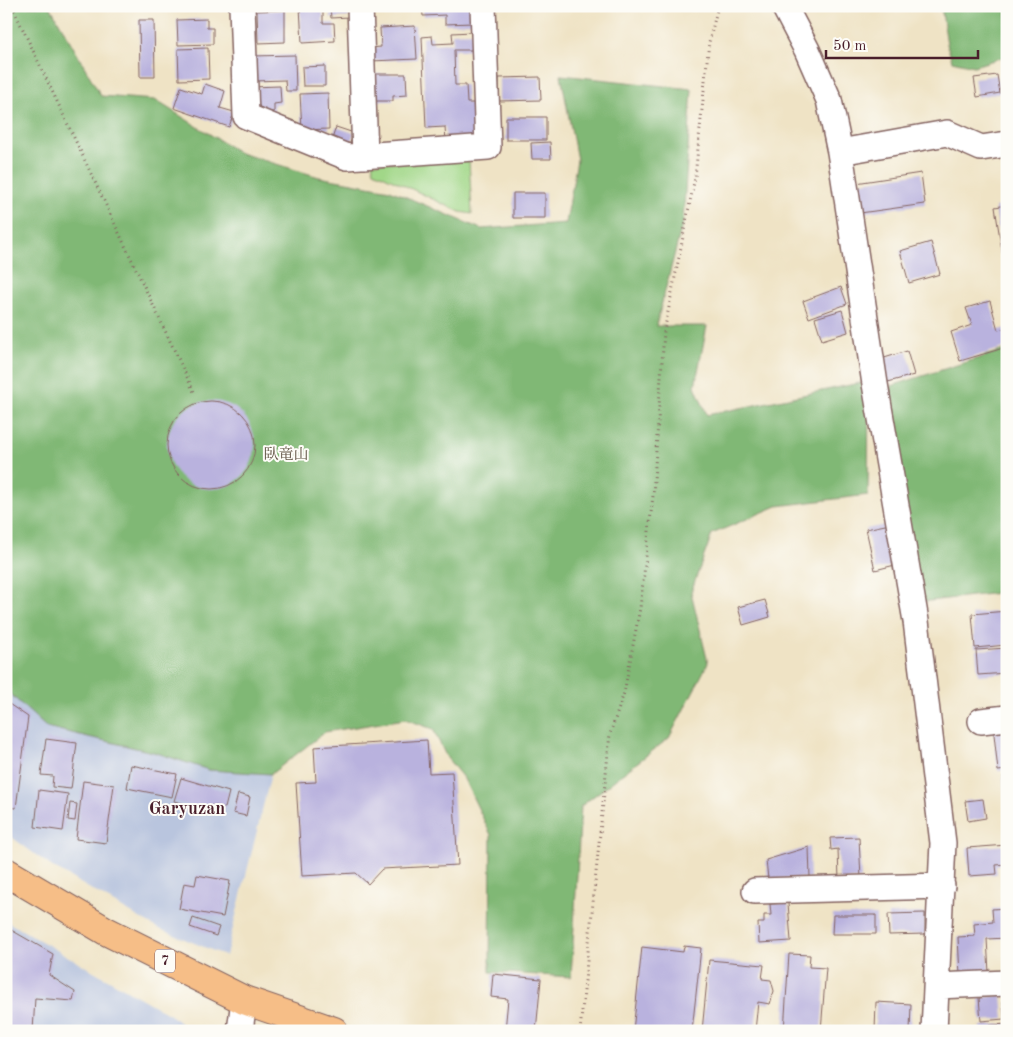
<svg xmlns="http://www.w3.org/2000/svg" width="1013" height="1037" font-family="'Old Standard TT','Noto Serif JP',serif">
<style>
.industrial{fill:#b9c5de}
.green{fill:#a1d788;stroke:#767b5a}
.forest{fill:#80b874;stroke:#656c50}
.building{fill:#b9b2de}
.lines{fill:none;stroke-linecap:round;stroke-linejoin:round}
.minor-casing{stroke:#846461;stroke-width:28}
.highway-casing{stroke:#846461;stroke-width:30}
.path{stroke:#846461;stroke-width:3;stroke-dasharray:1 4;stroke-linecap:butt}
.minor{stroke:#fff;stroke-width:25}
.highway{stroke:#f6be87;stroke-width:28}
.labels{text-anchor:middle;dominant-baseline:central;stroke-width:4;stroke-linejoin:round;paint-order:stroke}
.shield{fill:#fdfcf7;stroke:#806168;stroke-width:1}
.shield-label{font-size:14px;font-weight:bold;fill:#4a1f2b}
.park-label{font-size:15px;fill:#645647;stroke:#fdfcf7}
.quarter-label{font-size:18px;font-weight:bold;fill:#4a1f2b;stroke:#fdfcf7}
</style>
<rect width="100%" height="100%" fill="#fdfcf7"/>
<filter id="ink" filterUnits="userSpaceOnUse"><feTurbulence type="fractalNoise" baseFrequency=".02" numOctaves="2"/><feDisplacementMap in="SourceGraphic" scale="10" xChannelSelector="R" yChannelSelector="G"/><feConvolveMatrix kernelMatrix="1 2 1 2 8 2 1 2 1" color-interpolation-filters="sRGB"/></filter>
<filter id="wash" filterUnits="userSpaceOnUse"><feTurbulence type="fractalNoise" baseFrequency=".0096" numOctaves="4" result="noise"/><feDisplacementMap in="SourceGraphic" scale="20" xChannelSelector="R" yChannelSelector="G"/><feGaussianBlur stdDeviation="1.12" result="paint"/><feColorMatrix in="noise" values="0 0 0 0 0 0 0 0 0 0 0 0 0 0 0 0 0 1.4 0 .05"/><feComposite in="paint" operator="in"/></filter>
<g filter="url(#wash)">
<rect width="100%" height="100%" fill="#efe3c5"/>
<path class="industrial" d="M6 690 46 727 157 753 209 770 271 774 226 956 155 927 51 866 6 833Z
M6 921 172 1016 189 1031H6Z"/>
<path class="green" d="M469 159 472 214 460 212 374 171 372 163Z"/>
<path class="forest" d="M6 6H50L101 96 155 100 240 153 319 177 390 190 481 229 566 223 577 160 561 75 692 89 683 221 656 326H707L695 386 707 415 869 381 868 495 777 506 712 534 691 592 708 663 669 738 581 806 571 977 490 972 491 835 464 779 447 758 433 729 405 719 325 732 271 774 209 770 157 753 46 727 6 690Z
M941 6H1007V56L974 66 952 61 947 44Z
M1007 349V592L912 603 885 388Z"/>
<g id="blocks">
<path class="building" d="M176 6H200V9H176Z
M323 6V23H334L335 41 302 43 300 7Z
M330 6H349V17L331 18Z
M422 6H472L473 23 445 24V15L423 16Z
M285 10V42L258 43 257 11Z
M207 19V28H213V44L178 45 177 20Z
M139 20H154L155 77H140Z
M415 26 417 59 371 61 370 48 381 47 380 28Z
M472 32V50H454L455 85H466L467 103H476L477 142 446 143 445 127 426 128 422 37 432 36 433 44 453 43 452 33Z
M208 48 209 79 179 80 178 49Z
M295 55 296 91H286L285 80 254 81 253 56Z
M325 66V86H303L302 67Z
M374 74H406L407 95 393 96V101H375Z
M997 75 1000 93 977 97 974 78Z
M540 77 541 100 499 101V78Z
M205 84 225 91 220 108 234 112 229 127 174 108 181 87 202 94Z
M280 86 281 103 274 104V112H260L259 105H252L251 87Z
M328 93 329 129 302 130 300 94Z
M506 117H546V140H506Z
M336 127 354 133 348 148 331 142Z
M550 142 551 159H532L531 143Z
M921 173 925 204 860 213 856 183Z
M513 193H545V218H513Z
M1007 205V277H1006L995 207Z
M931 242 940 274 909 283 900 251Z
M841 287 847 304 809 318 803 301Z
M990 301 998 330 1007 328V347L960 361 951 332 972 325 966 308Z
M842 310 848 332 822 340 815 318Z
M907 351 914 375 888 382 881 359Z
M167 445a44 44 0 1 1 88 0a44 44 0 1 1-88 0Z
M890 524 899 564 875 570 866 529Z
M765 600 770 617 743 625 738 607Z
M1007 611V645L975 648 972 614Z
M1007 648V673L978 675 976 650Z
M6 702 28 717 16 808 6 807Z
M1007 724V770L998 771 993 725Z
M46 739 77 743 71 789 52 787 53 776 41 775Z
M427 740 429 773 452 772 458 865 382 869 368 884 356 873 302 876 296 783 316 782 314 747Z
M131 765 177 774 172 797 127 788Z
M1007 775V802H1005L1003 776Z
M181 778 229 792 225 808 212 805 210 811 174 801Z
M83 781 114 785 106 843 76 839Z
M39 790 68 794 63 831 35 827Z
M238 794 250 797 246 816 233 813Z
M983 799 986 818 968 821 965 801Z
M70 803 77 804 75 821 68 820Z
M859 837 861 879 839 880 838 849 831 850 830 838Z
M1007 845V864L996 865 997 874 969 876 967 848Z
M809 847 810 878 768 879 766 860Z
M197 875 230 881 223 917 179 909 184 883 195 885Z
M788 903 791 941 759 943 758 923H764V915H771L770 904Z
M1007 908V938L987 939 989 973 960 975 958 937 975 936 974 924 993 922 992 909Z
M925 913V934L889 935 888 914Z
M833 915H876V934H832Z
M193 918 219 927 216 936 190 927Z
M6 927 53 954 49 975 75 992 73 1001 35 998 33 1031H6Z
M684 946 701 948 692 1031H633L642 947 683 952Z
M789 954 810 955 809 967 826 968 821 1031H784Z
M709 960 764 965 762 979 771 980 774 991 770 1004 758 1002 755 1031H702Z
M493 974 541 979 536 1031H505L508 999 491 997Z
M1002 995 1004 1019 981 1021 979 998Z
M876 1002 911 1004 910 1031H875Z
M1007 1024V1031H980V1026Z
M118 1025 140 1030V1031H117Z"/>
</g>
</g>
<g filter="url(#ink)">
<use href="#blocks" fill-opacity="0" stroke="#846461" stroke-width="1"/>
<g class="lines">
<g class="minor-casing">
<path id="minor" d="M242 6 246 116 347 157 488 147 483 6
M360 6 365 156
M784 6 807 50 829 100 840 152 875 384 916 621 943 843 934 1031
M840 152 947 133 981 148 1007 144
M981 721 1007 718
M755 891 942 886
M937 986 1007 983
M240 1031 244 1000"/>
</g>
<g class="highway-casing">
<path id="highway" d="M6 872 106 931 244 1000 334 1031"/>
</g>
<path class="path" d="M12 6 194 392
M580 1031 610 734 624 693 640 608 653 496 664 332 695 177 709 42 718 6"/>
<use href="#minor" class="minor"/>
<use href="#highway" class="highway"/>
</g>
</g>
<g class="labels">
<rect class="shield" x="155" y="949.5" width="20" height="23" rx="4"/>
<g class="shield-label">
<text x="165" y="961">7</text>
</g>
<g class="park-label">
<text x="286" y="455">臥竜山</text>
</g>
<g class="quarter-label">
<text x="187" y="809">Garyuzan</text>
</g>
</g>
<rect width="1013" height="1037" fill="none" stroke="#fdfcf7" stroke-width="25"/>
<path d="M826 50v8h152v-8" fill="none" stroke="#4a1f2b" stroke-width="2.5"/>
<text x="833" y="50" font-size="15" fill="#4a1f2b" stroke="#fdfcf7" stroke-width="4" paint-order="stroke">50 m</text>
</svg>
